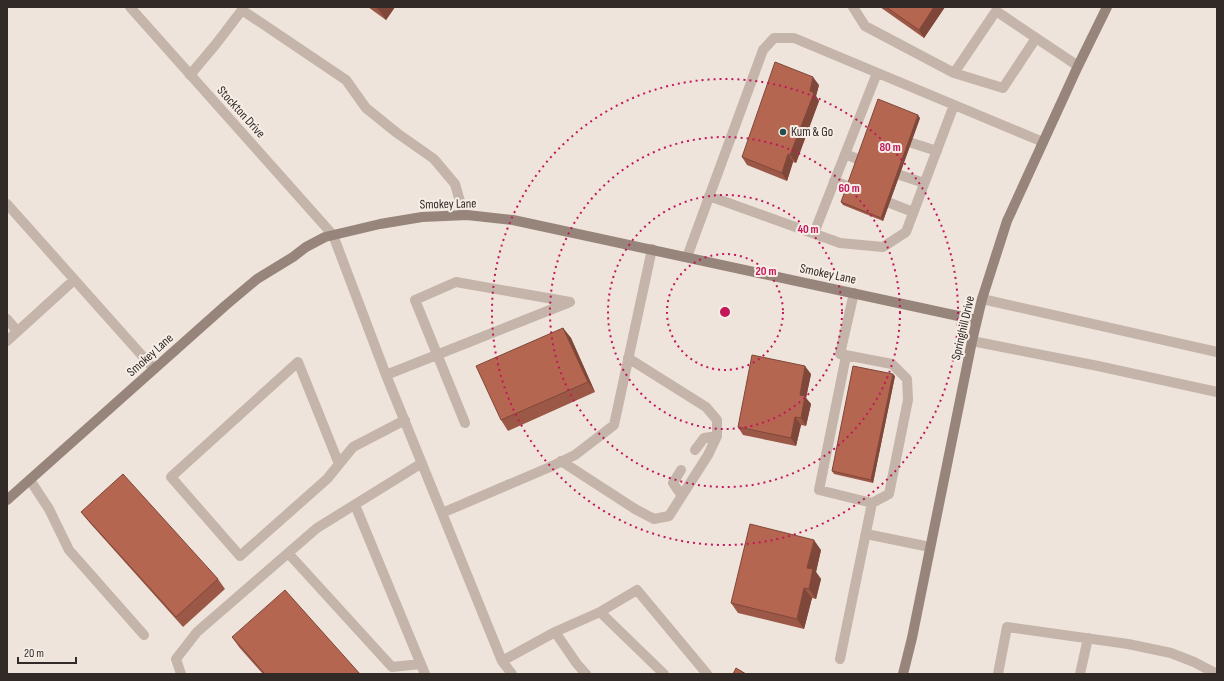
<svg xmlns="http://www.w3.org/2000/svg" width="1224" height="681" font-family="'Sofia Sans Condensed',sans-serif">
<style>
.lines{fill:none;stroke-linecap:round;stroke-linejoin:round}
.lane{stroke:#c4b4a9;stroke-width:10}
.street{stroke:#c4b4a9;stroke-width:10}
.secondary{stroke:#97847a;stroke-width:10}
.wall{fill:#9c5846}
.shaded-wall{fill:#7f4739}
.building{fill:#b56651;stroke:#7f4739}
.ring{fill:none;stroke:#c2185b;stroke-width:2;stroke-dasharray:2 4}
.poi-dot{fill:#234d4e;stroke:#f6eee6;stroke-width:1.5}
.labels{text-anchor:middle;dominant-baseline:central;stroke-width:4;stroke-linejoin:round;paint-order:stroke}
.street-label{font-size:13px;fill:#322a27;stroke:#f6eee6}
.poi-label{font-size:13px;fill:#322a27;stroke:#f6eee6;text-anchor:start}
.centre{fill:#c2185b;stroke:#f6eee6;stroke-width:2}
.ring-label{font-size:12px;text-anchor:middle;font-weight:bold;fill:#c2185b;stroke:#f6eee6;stroke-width:4;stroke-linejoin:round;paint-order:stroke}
</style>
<rect width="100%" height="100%" fill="#eee4db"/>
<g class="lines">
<path class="lane" d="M853 7 865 26 954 73 996 11 1078 66
M954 73 1003 88 1036 38
M190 75 216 44 242 10 346 80 366 108 397 133 434 159 455 184 464 215
M912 143 937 151
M845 154 860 160
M900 175 924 183
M834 181 850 187
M709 196 840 243 883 247 906 232 954 105
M890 203 913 212
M7 204 154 369
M814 233 877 73
M333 235 386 375 502 661 512 674
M687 257 763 50 774 38H794L1043 142
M982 299 1217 352
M7 319 17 331
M7 341 74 280
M972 341 1098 366 1217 392
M846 356 819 490 872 503
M386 375 570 302 456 282 415 300 465 423
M695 450 704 438 717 436
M561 461 635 509 654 519 669 516 708 455 717 436V420L706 407 628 358
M339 464 298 362 171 477 240 556 327 479 353 447 405 420
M681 470 673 483 682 496
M30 480 49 509 69 550 144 635
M355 505 425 674
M442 513 550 467 575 455 614 425 652 249
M866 534 930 547
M288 553 392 667 421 664
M600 612 664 674
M840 659 872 503 889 494 908 400 907 379 892 364 840 354 854 293
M502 661 555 632
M181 674 176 659 197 632 317 528 422 463
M586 674 577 664 555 632 600 612 637 590 707 674
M998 674 1007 627 1128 644 1171 653 1194 662 1217 674
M1080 674 1088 638"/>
<path class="street" d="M130 7 333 235"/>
<path class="secondary" d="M7 500 226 305 257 279 293 257 306 247 325 237 380 224 422 217 467 215 513 220 977 320
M903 674 912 638 972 341 982 299 1007 221 1078 66 1107 7"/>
</g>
<path class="wall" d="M368 7H395L386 20Z
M880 7H945L924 38Z
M819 85 816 96 819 101 796 163 793 162 787 181 747 165 742 157Z
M920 118 883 221 843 205 841 202Z
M563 328 571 338 595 392 508 431 501 420Z
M811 374 806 398 811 404 806 426 801 425 796 446 743 435 738 427Z
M895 376 873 483 834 474 832 471Z
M81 512 218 579 225 589 183 627 89 522Z
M821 550 816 572 821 579 816 599 812 598 804 629 738 613 731 603Z
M232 637 360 674H263L239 647Z"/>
<path class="shaded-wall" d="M380 7H395L386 20 378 9Z
M934 7H945L924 38 919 30Z
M813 77 819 85 816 96 819 101 796 163 790 155Z
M918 115 920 118 883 221 881 218Z
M788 154 793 162 787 181 782 173Z
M563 328 571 338 595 392 588 382Z
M805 366 811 374 806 398 811 404 806 426 801 418 800 395Z
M893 374 895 376 873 483 871 480Z
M795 417 801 425 796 446 791 438Z
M814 540 821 550 816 572 821 579 816 599 809 589 807 568Z
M804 588 812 598 804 629 797 619Z"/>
<path class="building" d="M375 7H380L378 9Z
M886 7H934L919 30Z
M775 62 813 77 810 91 814 93 790 155 788 154 782 173 742 157Z
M878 99 918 115 881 218 841 202Z
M563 328 588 382 501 420 476 366Z
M752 355 805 366 800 395 805 396 801 418 795 417 791 438 738 427Z
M853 366 893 374 871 480 832 471Z
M123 474 218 579 176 617 81 512Z
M750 524 814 540 807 568 813 569 809 589 804 588 797 619 731 603Z
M285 590 360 674H265L232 637Z
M736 668 746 674H733Z"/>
<g class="ring">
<circle cx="725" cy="312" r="58"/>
<circle cx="725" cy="312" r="117"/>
<circle cx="725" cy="312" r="175"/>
<circle cx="725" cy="312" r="233"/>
</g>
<circle class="poi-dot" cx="783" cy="132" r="4"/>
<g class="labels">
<g class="street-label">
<text transform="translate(241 112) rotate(48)">Stockton Drive</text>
<text transform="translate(448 204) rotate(-1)">Smokey Lane</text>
<text transform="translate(828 274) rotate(12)">Smokey Lane</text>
<text transform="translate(963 328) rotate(-77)">Springhill Drive</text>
<text transform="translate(150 355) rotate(-42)">Smokey Lane</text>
</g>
<g class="poi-label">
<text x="791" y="132">Kum &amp; Go</text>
</g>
</g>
<circle cx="725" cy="312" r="6" class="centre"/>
<g class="ring-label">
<text x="890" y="151">80 m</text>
<text x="849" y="192">60 m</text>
<text x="808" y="233">40 m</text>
<text x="766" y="275">20 m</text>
</g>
<rect width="1224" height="681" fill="none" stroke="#322a27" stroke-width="16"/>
<path d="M18 657v6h58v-6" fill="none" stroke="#322a27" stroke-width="2"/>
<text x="24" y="657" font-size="12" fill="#322a27" stroke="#f6eee6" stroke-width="3" paint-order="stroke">20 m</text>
</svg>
